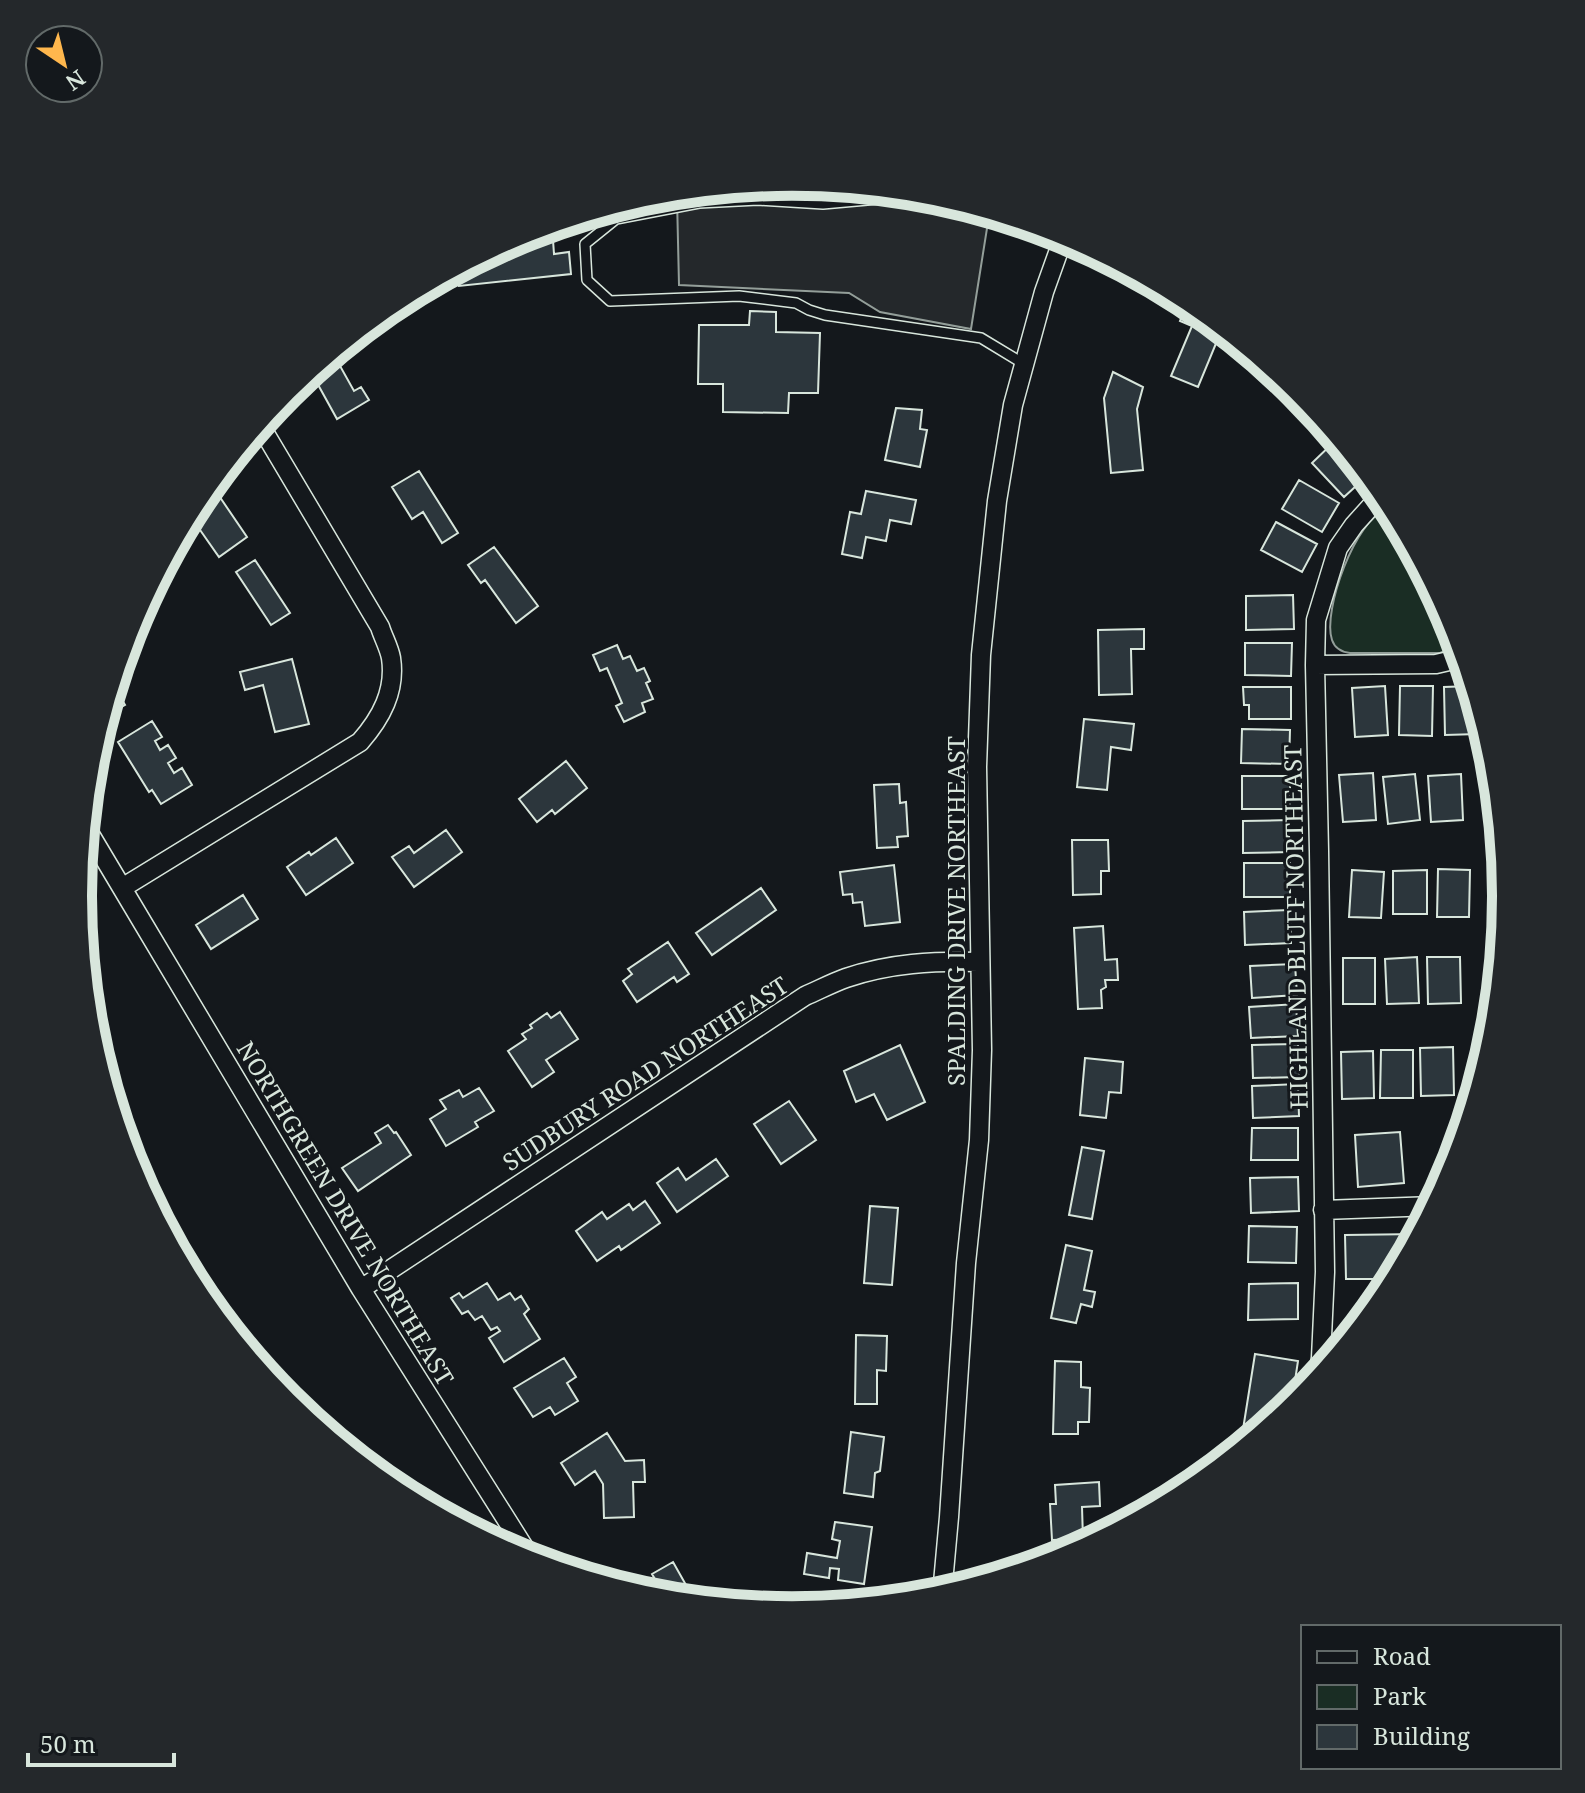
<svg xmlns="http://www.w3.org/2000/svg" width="1585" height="1793" font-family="'Noto Serif',serif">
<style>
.green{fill:#1a2d24;stroke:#939e99;stroke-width:2}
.parking{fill:#24282b;stroke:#939e99;stroke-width:2}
.building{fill:#2c363c;stroke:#d8e6dc;stroke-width:2}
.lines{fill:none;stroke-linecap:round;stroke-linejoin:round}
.lane-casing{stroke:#d8e6dc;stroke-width:12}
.street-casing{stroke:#d8e6dc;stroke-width:21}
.lane{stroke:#14181c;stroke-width:9}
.street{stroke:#14181c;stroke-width:18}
.labels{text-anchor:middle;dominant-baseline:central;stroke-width:6;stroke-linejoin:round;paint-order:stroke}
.street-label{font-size:24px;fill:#d8e6dc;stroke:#14181c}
.rim{fill:none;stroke:#d8e6dc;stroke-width:10}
</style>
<rect width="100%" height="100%" fill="#14181c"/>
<path class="green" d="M1386 510 1393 511 1453 623 1459 644 1457 646 1440 653H1350C1342 652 1335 649 1332 640 1322 611 1356 518 1386 510Z"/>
<path class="parking" d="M793 182 932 196 991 214 988 222 971 329 880 312 849 293 679 285 677 198 703 194V191Z"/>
<path class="building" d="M552 226 554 254 569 252 571 274 459 286 457 269 519 236Z
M1188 302 1222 329 1198 387 1171 376 1192 326 1180 321Z
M750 311 776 312V332L820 333 818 393H789L788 413 723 412V384H698L699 325H749Z
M341 347 344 352 335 357 354 391 361 387 369 400 337 419 311 372Z
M1113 372 1143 387 1137 409 1143 470 1111 473 1104 398Z
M896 408 922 410 920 429 927 430 920 467 885 460Z
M1336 440 1367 476 1344 497 1312 463Z
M419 471 458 533 442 543 423 512 412 519 392 487Z
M1299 480 1339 503 1322 532 1282 509Z
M211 484 247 537 219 557 191 517 188 519 199 499Z
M866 491 916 500 911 524 890 520 886 541 866 537 862 558 842 554 850 512 861 514Z
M1276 522 1317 544 1302 572 1261 550Z
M494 547 538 606 516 623 485 580 481 583 468 565Z
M255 560 290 613 271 625 236 572Z
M1293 595 1294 629 1246 630V596Z
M1144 629V649H1131L1132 694 1099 695 1098 630Z
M1245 643H1292L1291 676 1245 675Z
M617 645 623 659 630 656 637 671 644 668 650 681 646 683 653 699 642 703 645 712 624 722 616 706 622 703 607 668 600 671 593 655Z
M292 659 309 724 275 732 263 685 245 690 240 672Z
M113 685 125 705 104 717Z
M1385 686 1388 735 1355 737 1352 688Z
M1400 686H1433L1432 736 1399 735Z
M1472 686 1477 704 1478 734 1445 735 1444 687Z
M1243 687H1291V719H1249V705H1244Z
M1084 719 1134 724 1131 750 1111 747 1107 790 1077 787Z
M152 721 162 737 155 741 160 750 168 745 176 758 168 763 174 773 182 768 192 785 161 804 152 790 149 792 118 742Z
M1242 729 1290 730 1289 764 1241 763Z
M566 761 587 788 555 814 552 810 537 822 519 799Z
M1373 773 1376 820 1343 822 1339 775Z
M1415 774 1420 820 1388 824 1383 777Z
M1461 774 1463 820 1431 822 1428 776Z
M1242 776H1290V809H1242Z
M899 784 900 803 906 802 908 836 897 837 898 847 877 848 874 785Z
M1290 820V852L1243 853V821Z
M446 830 462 852 414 887 392 857 409 846 414 853Z
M336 838 353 863 306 895 287 867 309 852 311 855Z
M1072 840H1108L1109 871H1101V894L1073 895Z
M1244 863H1290V897H1244Z
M894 865 900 922 865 926 862 902 853 903 852 894 843 895 840 872Z
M1438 869 1470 870 1469 917H1437Z
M1352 870 1384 872 1381 918 1349 917Z
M1427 870V914H1393V871Z
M761 888 776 910 712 955 696 933Z
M243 895 258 919 211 949 196 925Z
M1290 910 1291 943 1245 945 1244 912Z
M1103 926 1105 960 1117 959 1118 980H1105L1106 987 1101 990 1102 1008 1078 1009 1074 928Z
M668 942 689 974 677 982 674 977 637 1002 623 981 632 974 628 969Z
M1417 957 1419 1003 1387 1004 1385 959Z
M1427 957H1460L1461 1003 1428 1004Z
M1343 958H1375V1004H1343Z
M1295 964 1297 995 1252 998 1250 966Z
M1296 1004 1298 1036 1251 1038 1249 1007Z
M560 1012 578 1039 546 1060 554 1072 532 1087 508 1051 526 1039 522 1034 532 1028 530 1025 547 1013 551 1018Z
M1298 1044 1299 1077 1253 1078 1252 1045Z
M900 1045 925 1102 887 1120 874 1094 856 1102 844 1071Z
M1453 1047 1454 1095 1421 1096 1420 1048Z
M1381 1050H1413V1098H1380Z
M1373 1051 1374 1098 1342 1099 1341 1052Z
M1085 1058 1123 1062 1121 1093 1109 1092 1106 1118 1080 1115Z
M1298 1084 1299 1116 1253 1118 1252 1086Z
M479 1088 494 1111 475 1122 478 1127 446 1146 430 1119 446 1109 440 1100 459 1090 463 1097Z
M789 1101 816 1140 781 1164 754 1124Z
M388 1125 394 1133 396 1132 411 1155 358 1191 342 1168 381 1143 375 1133Z
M1252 1128H1298V1160H1251Z
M1400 1132 1404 1183 1358 1187 1355 1135Z
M1082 1147 1104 1151 1092 1219 1069 1215Z
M716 1159 728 1176 677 1212 657 1183 678 1168 686 1180Z
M1298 1177 1299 1211 1251 1213 1250 1178Z
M645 1201 660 1223 621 1250 619 1246 597 1261 576 1231 602 1212 607 1219 629 1204 633 1210Z
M870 1206 898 1208 892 1285 864 1283Z
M1249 1226 1297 1227 1296 1263 1248 1262Z
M1418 1234 1394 1279H1346L1345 1235Z
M1066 1245 1092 1251 1084 1290 1095 1292 1092 1307 1081 1304 1076 1323 1051 1318Z
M487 1283 498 1300 510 1293 515 1300 521 1296 529 1309 524 1314 540 1339 504 1362 489 1338 500 1331 497 1327 491 1330 482 1316 475 1320 468 1311 462 1314 451 1298 459 1293 463 1298Z
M1298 1283V1319L1248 1320 1249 1284Z
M856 1335 887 1336 886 1371 877 1370V1404H855Z
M1255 1354 1298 1361 1291 1407 1248 1443 1241 1442Z
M564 1358 576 1377 567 1383 578 1401 555 1415 550 1407 533 1417 514 1388Z
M1055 1361 1081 1362V1387L1090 1388 1089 1422H1078V1434H1053Z
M851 1432 884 1437 880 1471 875 1473 873 1497 844 1493Z
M607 1433 625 1461 644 1460 645 1482H633L634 1517 604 1518 603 1484 595 1471 575 1485 561 1463Z
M1099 1482 1100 1506 1082 1507 1083 1539 1052 1540 1050 1504H1056L1055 1485Z
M835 1522 872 1527 864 1584 838 1580 839 1569 830 1568 829 1578 804 1574 807 1553 837 1558 840 1541 832 1539Z
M673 1562 695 1601 666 1598 652 1574Z"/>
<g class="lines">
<g class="lane-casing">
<path id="lane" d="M923 195 823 204 758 200 699 203 616 219 585 244 587 280 610 301 739 296 796 303 809 310 825 315 981 338 1024 364"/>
</g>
<g class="street-casing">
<path id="street" d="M1315 665 1436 664 1449 661 1462 655
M85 826 122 888 360 742C381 718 396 691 391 658 389 647 383 637 380 627L260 425
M122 888 361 1289 532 1560
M1323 1210 1434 1206
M361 1289 805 996C819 990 832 983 846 978 890 963 934 961 979 962
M1318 1377 1321 1358 1325 1272 1319 851 1315 665 1316 620 1338 548 1354 525 1382 494
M942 1594 949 1517 966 1263 979 1140 982 1050 977 767 981 655 997 501 1013 405 1044 292 1064 236"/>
</g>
<use href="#lane" class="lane"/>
<use href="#street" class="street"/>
</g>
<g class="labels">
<g class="street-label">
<text transform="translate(955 911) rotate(-90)">SPALDING DRIVE NORTHEAST</text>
<text transform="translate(1295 927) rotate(-91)">HIGHLAND BLUFF NORTHEAST</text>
<text transform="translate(645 1073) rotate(-33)">SUDBURY ROAD NORTHEAST</text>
<text transform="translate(346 1213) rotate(59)">NORTHGREEN DRIVE NORTHEAST</text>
</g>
</g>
<path d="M0 0H1585V1793H0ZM92 896a700 700 0 1 1 1400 0a700 700 0 1 1-1400 0Z" fill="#24282b" fill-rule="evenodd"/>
<path class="rim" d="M92 896a700 700 0 1 1 1400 0a700 700 0 1 1-1400 0Z"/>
<rect x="1301" y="1625" width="260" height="144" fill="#14181c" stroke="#626a69" stroke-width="2"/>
<rect x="1317" y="1651" width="40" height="12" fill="#14181c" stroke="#626a69" stroke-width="2"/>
<text x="1373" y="1665" font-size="24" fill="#d8e6dc">Road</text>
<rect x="1317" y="1685" width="40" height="24" fill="#1a2d24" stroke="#626a69" stroke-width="2"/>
<text x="1373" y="1705" font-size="24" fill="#d8e6dc">Park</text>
<rect x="1317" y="1725" width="40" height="24" fill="#2c363c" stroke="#626a69" stroke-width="2"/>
<text x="1373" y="1745" font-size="24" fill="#d8e6dc">Building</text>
<g transform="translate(64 64) rotate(145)"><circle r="38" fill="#14181c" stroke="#626a69" stroke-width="2"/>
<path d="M0-6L14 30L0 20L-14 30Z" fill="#ffb74d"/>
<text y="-12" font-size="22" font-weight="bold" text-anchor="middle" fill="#d8e6dc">N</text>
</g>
<path d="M28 1753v12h146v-12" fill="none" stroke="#d8e6dc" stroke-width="4"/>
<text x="40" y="1753" font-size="24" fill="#d8e6dc" stroke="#14181c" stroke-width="6" paint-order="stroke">50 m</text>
</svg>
